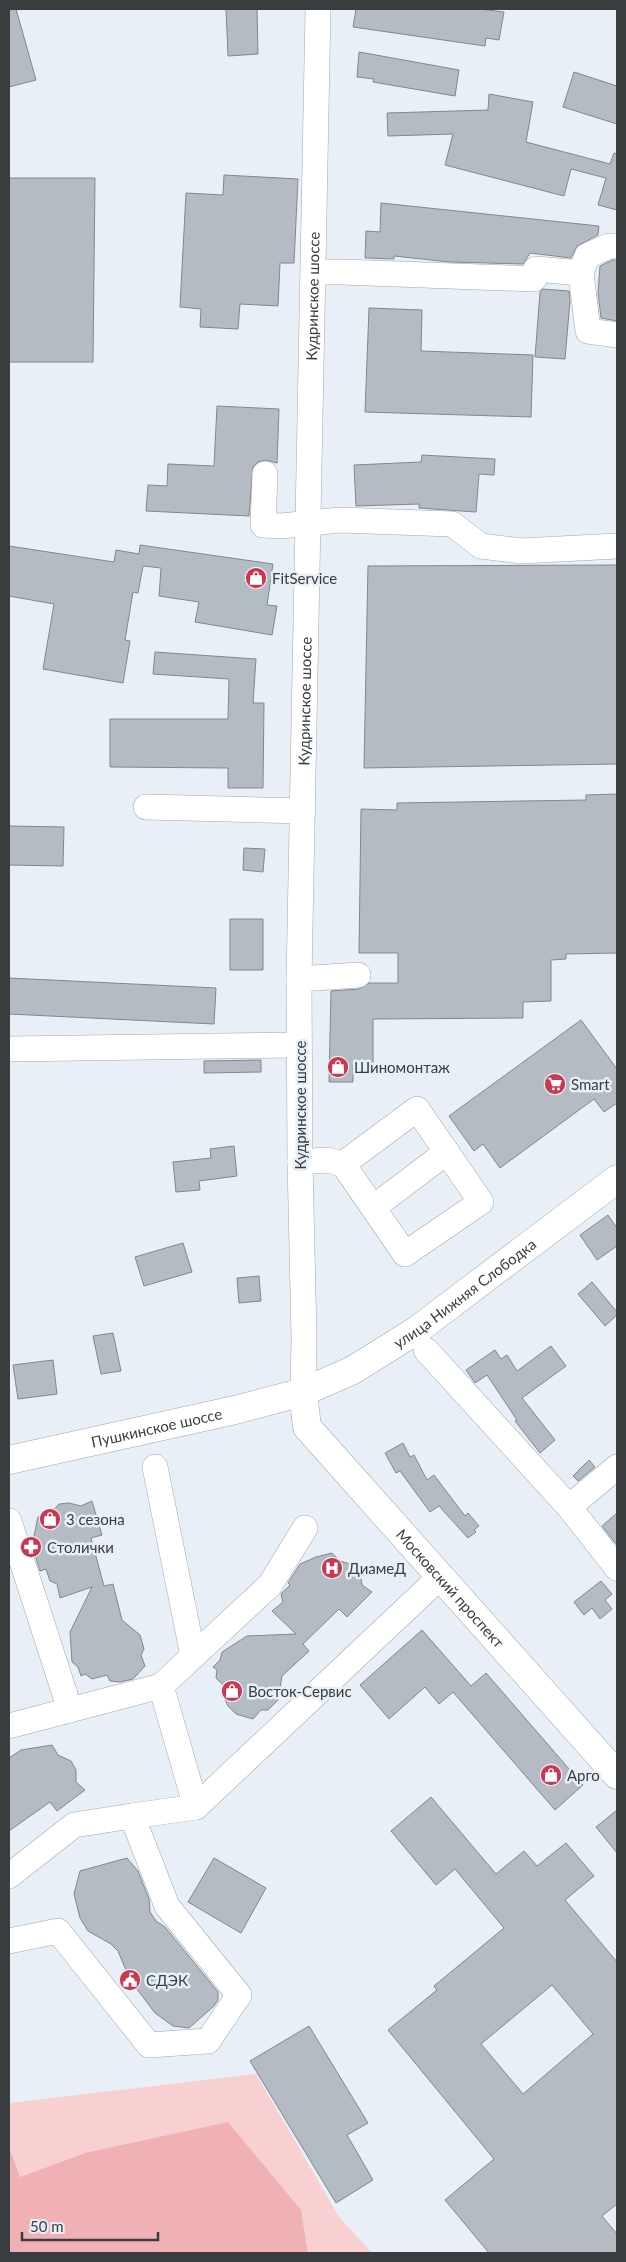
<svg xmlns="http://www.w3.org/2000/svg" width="626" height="2262" font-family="Lato,sans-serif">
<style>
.green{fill:#f9d0d1}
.water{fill:#f0b1b4}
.building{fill:#b4bbc2;stroke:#80878e;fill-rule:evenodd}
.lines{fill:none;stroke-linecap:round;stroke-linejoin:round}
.minor-casing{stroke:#a0a7af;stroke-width:26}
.major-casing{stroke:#a0a7af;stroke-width:29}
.minor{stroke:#fff;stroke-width:25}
.major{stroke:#fff;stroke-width:28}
.labels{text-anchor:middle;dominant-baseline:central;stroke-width:5;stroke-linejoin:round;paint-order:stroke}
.street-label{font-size:15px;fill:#3a3d40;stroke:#e8eff7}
.poi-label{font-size:15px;fill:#3a3d40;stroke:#e8eff7;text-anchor:start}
</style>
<rect width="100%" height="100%" fill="#e8eff7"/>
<path class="green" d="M256 2074 339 2217 372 2253H308L301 2210 85 2153 20 2177 9 2147V2103Z"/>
<path class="water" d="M228 2122 301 2210 308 2253H9V2147L20 2177 85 2153Z"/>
<path class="building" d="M9 9H16L36 80 9 87Z
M226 9H257L258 54 228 56Z
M356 9H479L504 12 499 40 486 38 485 46 353 27Z
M359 52 459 70 455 96 373 82 374 79 357 77Z
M574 72 617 86V124L563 107Z
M489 94 533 102 526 142 610 164 614 153 617 154V210L598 205 606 178 571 169 564 196 445 165 453 134 388 136 387 113 488 110Z
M224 175 298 179 294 263H280L278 306 240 304 238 329 200 327 201 309 180 307 186 193 223 195Z
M9 178H95L93 362H9Z
M381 203 599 226 598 235 577 246 571 258 530 253 523 264 450 262 394 256V259L365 258 366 231 380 232Z
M612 260H617V321L601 318 598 293 600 266Z
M543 289 569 291 570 301 565 359 535 357 540 292Z
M369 308 422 310 421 351 533 355 531 417 365 412Z
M217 406 279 409 277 463 265 460 258 462 253 467 249 516 146 511 148 485 167 486 168 464 214 466Z
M422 455 495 459 494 475 479 474 476 512 419 508V504L356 506 354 465 421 462Z
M140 545 273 564 267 605 277 606 272 635 195 622 199 602 159 596 161 568 143 566 138 593 133 592 125 640 130 641 123 683 43 669 54 604 9 596V546L114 562 116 550 139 554Z
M617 565V764L364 768 368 566Z
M155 652 256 659 253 703H264L263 788H228V768L110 767V719H228L229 679 153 674Z
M617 794V953L566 954V959L551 960V1001L523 1002V1018L373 1019V1064H353V1082H329L331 991 359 989 369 983H398V953H359L361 809 397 810V803L586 800V795Z
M9 826 64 827 63 866 9 865Z
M244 848 265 849 263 872 243 870Z
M230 919H263V970H230Z
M9 978 216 988 214 1024 9 1014Z
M581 1020 617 1069V1103L604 1112 594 1099 500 1168 483 1144 474 1151 449 1116Z
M261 1060V1072L204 1073V1061Z
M234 1146 237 1176 199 1181 200 1190 176 1192 173 1162 211 1158 210 1149Z
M608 1215 617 1228V1246L597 1260 580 1235Z
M183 1243 192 1272 144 1286 135 1257Z
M259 1276 261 1301 239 1303 237 1278Z
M592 1282 617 1312V1315L605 1326 578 1294Z
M113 1333 121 1371 101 1374 93 1336Z
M551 1346 566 1366 522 1398 555 1440 540 1453 515 1421 517 1420 487 1375 475 1383 466 1370 495 1350 501 1359 507 1355 517 1371Z
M53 1360 57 1394 18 1399 13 1365Z
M403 1443 410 1457 414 1455 427 1480 434 1475 465 1516 468 1513 479 1526 474 1530 476 1532 468 1538 439 1506 430 1512 400 1471 396 1473 385 1453Z
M589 1460 595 1467 578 1481 573 1476Z
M92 1501 102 1535 91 1538 104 1586 113 1584 122 1620 140 1635 144 1649 141 1655 145 1666 133 1679 120 1682 110 1681 107 1675 92 1679 85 1674 81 1676 78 1667 72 1662 70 1632 92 1587 60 1598 57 1584 50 1581 46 1569 40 1571 32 1545 38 1517 50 1514 59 1504 69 1503 81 1506Z
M617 1513V1545L602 1526Z
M332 1553 340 1561 353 1565 360 1573 362 1585 372 1592 347 1617 339 1609 303 1644 309 1651 282 1676 278 1700 268 1710H261L253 1719 236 1714 228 1706 223 1695 227 1689 216 1678 217 1670 213 1667 220 1660 222 1652 247 1636 296 1634 272 1611 283 1602 281 1594 290 1585 288 1583 300 1564 316 1557Z
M601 1581 612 1594 605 1600 612 1609 600 1619 592 1608 584 1615 574 1602Z
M422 1630 471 1686 486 1673 583 1785 555 1810 453 1692 439 1704 425 1687 389 1719 360 1685Z
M52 1745 58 1755 71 1761 76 1770V1782L85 1790 57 1811 50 1802 9 1831V1758L21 1750Z
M431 1797 496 1874 524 1851 537 1866 566 1843 594 1876 565 1900 617 1962V2204L602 2216 617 2234V2253H489L445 2200 494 2159 388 2030 437 1990 434 1986 504 1928 455 1869 436 1885 391 1831ZM552 1985 593 2034 523 2094 481 2044Z
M617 1810V1853L596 1827Z
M127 1858 138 1871 149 1899 150 1912 156 1921 165 1927 218 1992V2000L214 2006 189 2028 173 2026 155 2013 130 1980 118 1951 111 1944 88 1931 80 1918 74 1894 80 1871Z
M214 1858 266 1888 241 1933 188 1902Z
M309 2026 368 2123 347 2135 373 2180 336 2203 250 2061Z"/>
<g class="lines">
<g class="minor-casing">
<g id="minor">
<path d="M617 246H609L587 256 581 273 588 331 617 335"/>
<path d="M314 272H342L534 279 536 269 581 273"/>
<path d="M265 474 263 525 281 526 340 520 452 524 481 546 521 551 617 546"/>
<path d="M146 807 303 811"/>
<path d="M299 979 358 975"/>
<path d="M9 1049 299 1045"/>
<path d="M300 1162 327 1160 343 1164 405 1254 481 1202 417 1109 343 1164"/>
<path d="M374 1207 447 1152"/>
<path d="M426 1350 569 1507 617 1568"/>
<path id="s1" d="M303 1392 304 1336 300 1162 299 979 318 9"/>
<path d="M155 1467 193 1656"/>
<path d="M569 1507 617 1467"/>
<path d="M9 1521 70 1710"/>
<path d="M9 1726 161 1686 270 1585 305 1528"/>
<path d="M196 1807 440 1577"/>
<path d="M9 1876 74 1825 132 1816"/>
<path d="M9 1941 58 1931 149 2045 208 2041 239 1995 167 1906 132 1816 196 1807 161 1686"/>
</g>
</g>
<g class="major-casing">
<g id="major">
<path id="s2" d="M303 1392 307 1427 617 1775"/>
<path id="s3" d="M9 1460 235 1410 303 1392 353 1370 417 1330 617 1179"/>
</g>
</g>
<use href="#minor" class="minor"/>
<use href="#major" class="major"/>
</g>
<defs>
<g id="shop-disc" transform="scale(1.125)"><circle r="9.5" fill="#c83851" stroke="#e8eff7"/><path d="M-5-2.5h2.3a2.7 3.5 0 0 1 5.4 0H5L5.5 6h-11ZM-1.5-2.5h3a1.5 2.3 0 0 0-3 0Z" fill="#fff"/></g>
<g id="supermarket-disc" transform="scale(1.125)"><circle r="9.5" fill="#c83851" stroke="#e8eff7"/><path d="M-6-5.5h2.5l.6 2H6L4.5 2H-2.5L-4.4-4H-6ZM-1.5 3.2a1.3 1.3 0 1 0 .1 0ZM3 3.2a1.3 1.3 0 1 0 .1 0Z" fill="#fff"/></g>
<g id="pharmacy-disc" transform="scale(1.125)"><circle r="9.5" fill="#c83851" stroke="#e8eff7"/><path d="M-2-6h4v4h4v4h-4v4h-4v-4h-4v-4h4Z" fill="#fff"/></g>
<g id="hospital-disc" transform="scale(1.125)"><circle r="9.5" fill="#c83851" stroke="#e8eff7"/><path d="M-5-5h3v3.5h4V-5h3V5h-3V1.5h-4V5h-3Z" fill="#fff"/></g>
<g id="civic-disc" transform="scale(1.125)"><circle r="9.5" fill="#c83851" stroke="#e8eff7"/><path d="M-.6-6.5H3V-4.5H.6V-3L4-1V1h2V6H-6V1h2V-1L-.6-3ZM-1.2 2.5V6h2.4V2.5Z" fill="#fff"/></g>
</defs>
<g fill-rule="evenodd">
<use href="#shop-disc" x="256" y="578"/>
<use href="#shop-disc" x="338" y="1067"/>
<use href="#supermarket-disc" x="555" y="1084"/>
<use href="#shop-disc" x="50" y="1519"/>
<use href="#pharmacy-disc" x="31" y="1547"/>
<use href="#hospital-disc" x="332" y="1568"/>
<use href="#shop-disc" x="232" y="1691"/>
<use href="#shop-disc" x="551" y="1775"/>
<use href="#civic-disc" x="130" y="1980"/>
</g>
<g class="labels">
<g class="street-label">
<text stroke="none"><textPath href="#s1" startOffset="1096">Кудринское шоссе</textPath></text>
<text stroke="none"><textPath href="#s1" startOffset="691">Кудринское шоссе</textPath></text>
<text transform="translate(300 1105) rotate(-90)">Кудринское шоссе</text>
<text stroke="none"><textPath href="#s3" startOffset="492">улица Нижняя Слободка</textPath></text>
<text stroke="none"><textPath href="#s3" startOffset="151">Пушкинское шоссе</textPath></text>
<text stroke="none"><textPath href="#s2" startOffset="251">Московский проспект</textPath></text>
</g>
<g class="poi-label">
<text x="272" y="578">FitService</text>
<text x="354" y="1067">Шиномонтаж</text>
<text x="571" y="1084">Smart</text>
<text x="66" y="1519">3 сезона</text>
<text x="47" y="1547">Столички</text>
<text x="348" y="1568">ДиамеД</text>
<text x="248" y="1691">Восток-Сервис</text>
<text x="567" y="1775">Арго</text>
<text x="146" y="1980">СДЭК</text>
</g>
</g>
<rect width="626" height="2262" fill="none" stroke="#3a3d40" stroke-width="20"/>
<path d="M22 2232v8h136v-8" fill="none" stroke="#3a3d40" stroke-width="2.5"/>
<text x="30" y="2232" font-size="15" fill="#3a3d40" stroke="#e8eff7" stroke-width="4" paint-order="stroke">50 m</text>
</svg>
